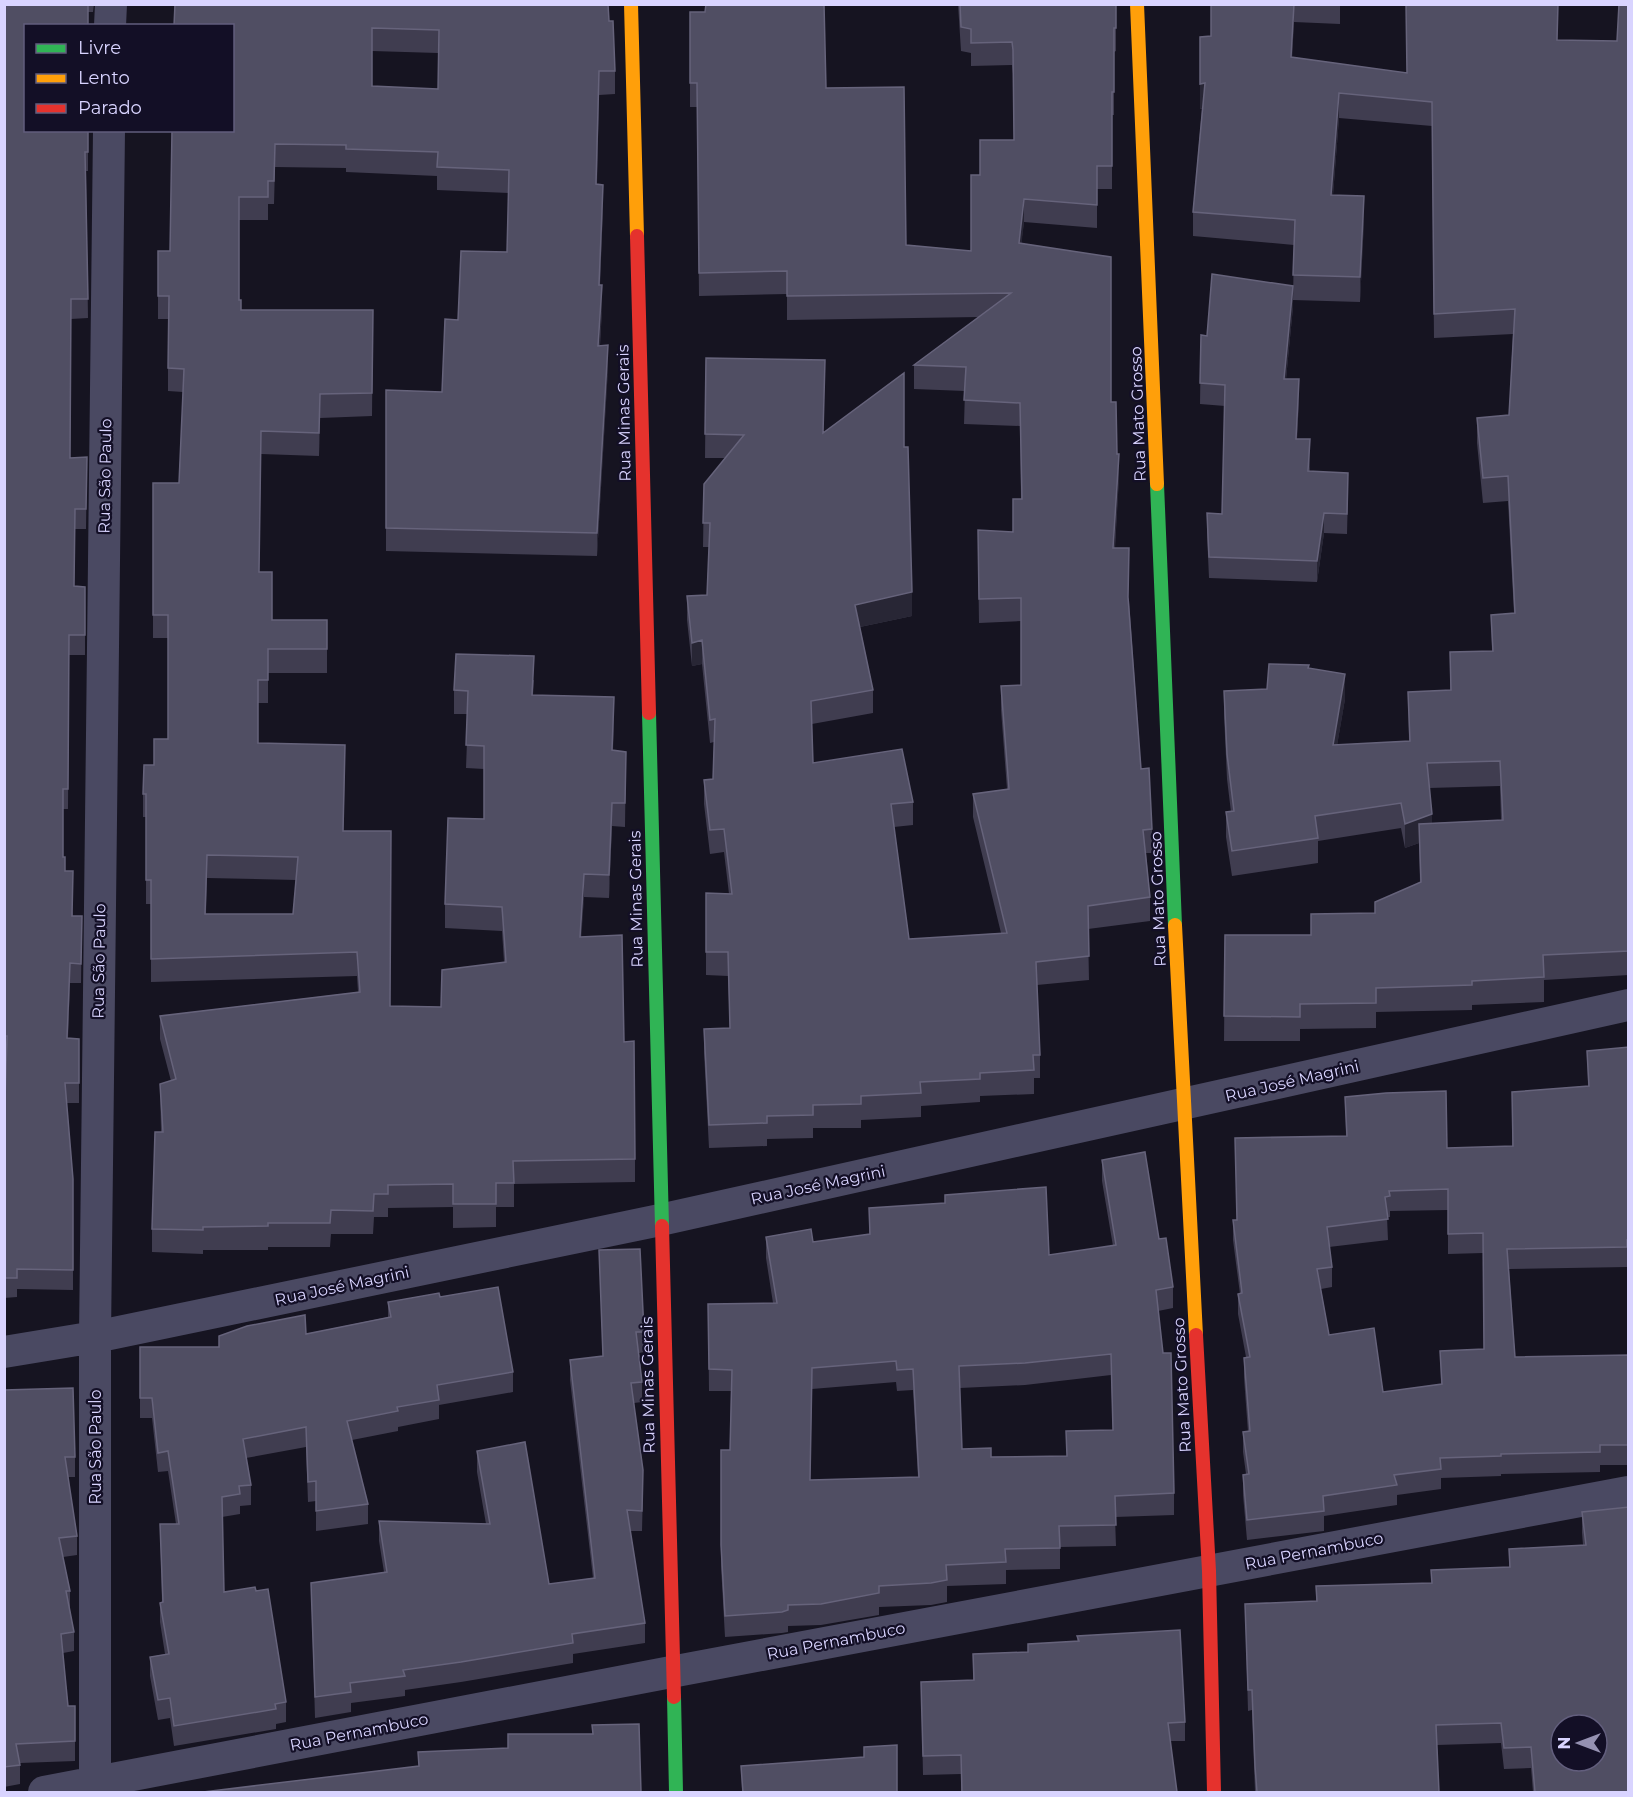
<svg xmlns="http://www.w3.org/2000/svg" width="1633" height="1797" font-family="Montserrat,sans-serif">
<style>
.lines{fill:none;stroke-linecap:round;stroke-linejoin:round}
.street{stroke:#4a4962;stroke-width:32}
.fast{stroke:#30b455;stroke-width:14}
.slow{stroke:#ff9f0a;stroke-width:14}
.jam{stroke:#e5322d;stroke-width:14}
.wall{fill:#403d50;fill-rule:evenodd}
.shaded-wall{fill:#282635}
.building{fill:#504e63;stroke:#66637b;stroke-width:1.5;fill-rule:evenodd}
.labels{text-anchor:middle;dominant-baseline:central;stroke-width:4.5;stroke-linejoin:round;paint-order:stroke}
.street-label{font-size:16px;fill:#d9d4ff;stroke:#130f26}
</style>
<rect width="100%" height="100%" fill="#161421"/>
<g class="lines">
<path class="street" d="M110 26 111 4
M4 1352 95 1337 660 1220 1628 1005
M44 1792 671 1672 1628 1492
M95 1792V1337L109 130"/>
<path class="fast" d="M1157 484 1175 925
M649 713 662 1226
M674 1697 676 1792"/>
<path class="slow" d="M631 4 637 236
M1137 4 1157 484
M1175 925 1196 1335"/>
<path class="jam" d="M637 236 649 713
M662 1226 674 1697
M1196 1335 1209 1571 1214 1792"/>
</g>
<path class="wall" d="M4 4H94L93 12H88V171H86L88 318 71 319 70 458 87 457 86 529H75L74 586 85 587V655H69L68 809H63V857L73 916H82L81 983H70L68 1038 79 1039V1103H66L73 1179V1290L17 1289V1297L4 1298V1133L7 1056H4Z
M175 4 609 21 615 71V94L599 95 597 184 603 208 600 285 602 309 600 346 608 368 597 556 386 551V390L442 392 458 320 507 252 509 193 437 190V176L346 172V168L275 167 274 204H268V220H239V300L241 310H373L372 416 320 418 319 456 261 454 259 572 272 620H327V673H268V703H258V743L345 768 343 831 390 1006 441 1007 504 962 502 931 445 928V904L484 819V769L466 768 468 714H454V690L534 680 533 695 614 720 613 750 626 752 625 827 612 826 609 898 584 897 581 937 624 1042 635 1159V1182L514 1184V1207H496V1227L453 1228V1207L388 1208V1217H374L373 1234H331L330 1247H268V1250H203V1254L152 1252V1229L161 1132 160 1084 171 1081 160 1039V1016L358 992 357 976 151 982V904H146V817H143V794L154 765 168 739V638H153V483H179L183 392 168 391V319H158V251H170ZM372 51 438 53V89L372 86ZM207 878 296 880 293 914H206Z
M958 4H1116V51L1114 52V115H1112V189H1097V228L1024 222 1021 244 1111 402 1119 477 1115 548 1129 601 1141 769 1152 829V853H1146L1150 897V921L1088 929 1089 980 1037 985 1040 1055V1078H1034V1094L980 1096V1102L921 1106V1117L861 1120V1128H813V1138L767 1139V1146L709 1148 704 1052V1029L730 1028 728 976 706 975V893L729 894 724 852 710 854 704 804V780L713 779 714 742 710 743 702 664 692 666 687 620V596L707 595 709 547H703L704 484 725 458H705L706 358 824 433 904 447 912 616 860 627 873 690V713L812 724 813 763 913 802V825L894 827 909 939 1001 933 973 817V794L1007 789 1001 710V686L1021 685V621L979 623 978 554 1013 532 1021 499 1020 426 964 424 965 391 914 389V365L979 317 787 320V294L699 296 697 107H690V12H705L826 88 906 245 971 251 980 175 1014 140 1013 74 1012 65 971 66V53L961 51Z
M1180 4H1340V24L1294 22 1292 57 1407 73 1558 40 1617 41 1629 4V975L1544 980V1002L1472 1005V1010L1376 1012V1028L1300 1029V1041H1224L1225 935H1311L1375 913 1420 883 1419 843 1405 848 1401 828 1318 841V863L1232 876 1226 837V812H1231L1227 779 1224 715V691L1267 689 1309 668 1345 699 1337 745 1409 741 1408 692 1450 690V652L1492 651 1491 615 1514 613 1508 501 1483 503 1477 443V418L1509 415 1513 334 1434 338 1432 126 1339 118 1333 195 1364 221 1360 302 1293 300 1294 245 1193 236V212L1202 109H1200L1211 36V6ZM1500 786 1501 820 1432 823 1429 788Z
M1293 307 1286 379 1299 399 1297 439 1310 460V471L1348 494 1347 534 1324 533 1317 582 1209 578 1207 534V513L1222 514 1225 406 1200 404 1201 335 1207 336Z
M1629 1047V1260H1627V1267L1509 1269 1515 1357 1629 1355V1465H1600V1472L1501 1474V1476L1441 1478V1489L1397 1495V1505L1324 1516V1531L1247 1540 1243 1495V1475L1246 1474 1243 1452V1432H1248L1244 1378V1358L1246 1357 1238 1314V1294H1240L1233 1240V1220H1236L1346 1136 1345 1097 1447 1148 1512 1146V1092L1588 1086 1587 1051ZM1448 1210V1254L1483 1253 1484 1349 1440 1351 1441 1384 1383 1392 1329 1335 1321 1289 1332 1287V1267L1329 1247 1388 1240 1387 1217H1390V1211Z
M1102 1160 1159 1239 1173 1287V1308L1158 1311 1174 1493V1515L1115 1517 1116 1546 1060 1547V1569L1006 1570V1584L947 1586V1602L931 1605 879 1607V1615L821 1625 788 1626V1632L782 1633 725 1637 721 1566V1450H730L731 1391H709L708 1304 773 1303 766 1258V1237L813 1242 869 1234V1208L945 1203V1195L1049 1255 1113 1246 1102 1181ZM1111 1375 1113 1430 1066 1456 991 1457 962 1449 960 1388 1025 1385ZM896 1382 897 1391 913 1390 918 1477 810 1480 812 1389Z
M599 1250 644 1332V1352L639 1353 642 1382V1402L634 1403 643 1490 642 1531H630L645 1623V1643L573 1654V1663L461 1682 405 1690V1696L351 1703V1712L315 1718 311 1583 384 1572 379 1541V1521L486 1524 477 1472V1451L549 1584 593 1578 570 1380V1360L603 1356Z
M440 1297 513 1372V1392L439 1405V1419L398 1427V1431L352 1440 368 1504V1524L316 1531V1501L308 1502 306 1447 246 1458 251 1485V1505L240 1506V1514L222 1517 224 1592 286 1702V1722L276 1724V1729L174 1746 170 1718 158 1720 150 1676V1657L165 1654 160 1622V1603L162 1602 160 1524H176L168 1471 158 1472 152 1418H140V1347H219V1336L306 1334 388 1317V1302Z
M4 1390 75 1457V1477H68L77 1536V1555L63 1557 70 1591V1610L74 1632V1651L63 1653 68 1706H75V1761L20 1763V1784L4 1787Z
M1582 1512 1629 1792H1533L1531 1768 1504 1769 1501 1743 1437 1745 1439 1792H1255L1252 1710 1248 1711 1245 1604 1316 1601V1586L1431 1583 1509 1567V1549L1583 1545 1582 1533Z
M1077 1636 1185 1722V1741H1170L1177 1792H961V1774L923 1775 921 1682 973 1680V1654L1028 1652 1077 1641Z
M864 1747 897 1792H742L741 1766 864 1757Z"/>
<path class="shaded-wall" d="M1294 4V22L1291 82V57Z
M599 71V95L596 208V184Z
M1205 83V108L1200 109V84Z
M1339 93V118L1331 220V195Z
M603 185V208L599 308V285Z
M1364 196V221L1360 302V277Z
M1024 199V222L1019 267V243Z
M602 285V309L598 369V346Z
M1293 286V307L1284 399V379Z
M608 345V368L597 556V533Z
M1299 379V399L1296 459V439Z
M320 394V418L319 456V433Z
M1310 439V460L1308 491V471Z
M1119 454V477L1113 571V548Z
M1324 513V533L1317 582V561Z
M912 592V616L855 628V605Z
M702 640V664L692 666V643Z
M1345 674V699L1333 770V745Z
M614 697V720L612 773V750Z
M345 745V768L343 854V831Z
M612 803V826L609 898V875Z
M1432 814V838L1419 824V843L1405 848V824Z
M584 874V897L580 961V937Z
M70 963V983L67 1058V1038Z"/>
<path class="building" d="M4 4H88V26H26V130H88V152H85L88 299H71L70 458 87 457 86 509H75L74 586 85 587V635H69L68 789H63V857H65V871H73L72 916H82L81 964 70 963 67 1038 79 1039V1083H65L73 1179V1270L17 1269V1278H4V1133L7 1036H4Z
M175 4H608L609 21H613L615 71H599L596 184 603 185 599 285H602L598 346 608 345 597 533 386 528V390L442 392 445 319 458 320 461 251 507 252 509 170 437 167 438 152 346 149V145L275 144 274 181H268V197H239V300H241V310H373L372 393 320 394 319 433 261 431 259 572H272V620H327V649H268V680H258V743L345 745 343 831H391L390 1006 441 1007 442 970 506 962 502 907 445 904 448 818 484 819V746L466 745 468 691 454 690 456 654 534 656 532 695 614 697 612 750 626 752 625 803H612L609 875 584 874 580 937 622 935 624 1042 634 1041 635 1159 513 1161 514 1183H496V1204H453V1184L388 1185V1194H374L373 1211 331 1210 330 1223H268V1226L203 1227V1230L152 1229 155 1132H163L160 1084 176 1079 160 1016 360 992 357 952 151 959V880H146V794H143L144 765H154V739H168V615H153V483H179L184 369 168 368 169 296H158V251H170L172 130H232V26H174ZM372 28 439 30 438 89 372 86ZM207 855 298 857 293 914H205Z
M706 4H824L826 88 904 87 906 245 971 251V175H980V140H1014L1013 50 1012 42 971 43V29L961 27 960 4H1116V28H1114V92H1112V166H1097V205L1024 199 1019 243 1111 257V402H1116L1117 454H1119L1113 548H1129L1128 597 1141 769 1149 768 1152 829 1143 830 1150 897 1088 906 1089 956 1036 962 1040 1055H1033L1034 1070 980 1073V1079L920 1082 921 1093 861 1096V1104L813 1105V1115L767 1116V1123L709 1125 704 1029 730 1028 728 952H706V893L732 894 724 829 710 830 704 780 713 779 715 719 710 720 702 640 692 643 687 596 707 595 710 523H703L704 484 744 435 705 434 706 358 825 360 823 433 904 373V447H908L912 592 855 605 873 690 811 701 813 763 902 749 913 802 891 804 909 939 1007 933 973 794 1009 789 1001 686 1021 685V598L979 599 978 530 1013 532V499H1022L1020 403 964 400 966 367 914 365 1011 293 787 296V271L699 273 697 83H690V12H705Z
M1211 4H1294L1291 57 1407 73 1406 4H1558L1557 40 1617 41 1619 4H1629V951L1543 955 1544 977 1472 981V985L1376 988V1003L1300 1004V1017L1224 1016 1225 935H1311V914L1375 913V902L1421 882 1419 824 1503 820 1500 761 1427 763 1432 814 1405 824 1401 803 1315 816 1318 838 1232 851 1226 812 1234 811 1227 754 1224 691 1267 689 1269 664 1309 665 1308 668 1345 674 1333 745 1410 741 1408 692 1451 690 1450 652 1493 651 1491 615 1515 613 1508 476 1483 478 1477 418 1509 415 1515 309 1434 314 1432 102 1339 93 1331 195 1364 196 1360 277 1293 275 1295 220 1193 212 1205 83 1200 84V37L1211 36Z
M1212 274 1293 286 1284 379H1299L1296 439H1310L1308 471 1348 473 1347 514 1324 513 1317 561 1209 557 1207 513 1222 514 1225 385 1200 383 1201 335 1207 336Z
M1629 1047V1240H1627V1247L1507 1249 1515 1357 1629 1355V1445H1600V1452L1501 1454V1456L1440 1458 1441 1469 1394 1475 1397 1485 1323 1496 1324 1511 1247 1520 1243 1475 1249 1474 1243 1432 1250 1431 1244 1358 1250 1357 1238 1294 1242 1293 1233 1220H1237L1235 1138 1347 1136 1345 1097 1386 1093 1446 1091 1447 1148 1513 1146 1512 1092 1589 1086 1587 1051ZM1448 1189V1234L1483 1233 1484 1349 1440 1351 1442 1384 1383 1392 1374 1328 1329 1335 1317 1269 1332 1267 1327 1227 1388 1219 1385 1197 1390 1196 1389 1191Z
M1145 1152 1159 1239 1166 1238 1173 1287 1156 1290 1163 1353H1171L1174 1493 1115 1496 1116 1525 1059 1526 1060 1548 1005 1549 1006 1562 946 1565 947 1580 931 1583 879 1586V1593L821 1604 788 1605V1610L782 1612 725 1616 721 1545V1450H730L732 1370 709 1369 708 1304 777 1303 766 1237 811 1229 813 1242 870 1234 869 1208 945 1203V1195L1046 1187 1049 1255 1116 1245 1102 1160ZM1111 1354 1113 1430 1066 1431 1067 1456 991 1457V1448L962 1449 959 1366 1025 1363ZM896 1361 897 1370 913 1369 919 1477 810 1480 812 1368Z
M640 1249 644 1332H636L642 1382 631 1383 643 1470 642 1511 627 1510 645 1623 572 1634 573 1643 461 1662 403 1670 405 1676 350 1683 351 1692 315 1697 311 1583 387 1572 379 1521 490 1524 477 1451 525 1442 549 1584 595 1578 570 1360 603 1356 599 1250Z
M498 1287 513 1372 437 1385 439 1400 397 1407 398 1411 347 1421 368 1504 316 1511V1481L308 1482 306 1427 243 1439 251 1485 239 1486 240 1494 222 1497 224 1592 255 1587 256 1591 268 1589 286 1702 275 1704 276 1709 174 1726 170 1698 158 1700 150 1657 169 1654 160 1603 163 1602 160 1524H179L168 1451 158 1453 152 1398H140V1347H219V1336L247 1326 305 1315 306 1334 391 1317 388 1302 439 1293 440 1297Z
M73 1388 75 1457H65L77 1536 59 1538 70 1591H66L74 1632 61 1634 68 1706H75V1741L16 1744 20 1765 4 1767V1390Z
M1629 1507V1792H1535L1531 1747 1504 1748 1501 1723 1436 1725 1439 1792H1257L1255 1766 1252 1690H1248L1245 1604 1317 1601 1316 1586 1432 1583 1431 1570 1510 1567 1509 1549 1586 1545 1582 1512ZM1561 1725H1597V1761H1561Z
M1180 1630 1185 1722 1168 1723 1177 1792H962L961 1755 923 1756 921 1682 974 1680 973 1654 1028 1652V1644L1079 1641 1077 1636Z
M639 1724 641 1792H203L419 1766 418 1752 508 1748V1734H593L592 1725Z
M897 1745V1792H743L741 1766 864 1757V1747Z"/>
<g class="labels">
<g class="street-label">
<text transform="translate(624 413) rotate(-91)">Rua Minas Gerais</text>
<text transform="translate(1138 414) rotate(-92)">Rua Mato Grosso</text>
<text transform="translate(105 476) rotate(-89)">Rua São Paulo</text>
<text transform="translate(636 899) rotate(-91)">Rua Minas Gerais</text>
<text transform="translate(1158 899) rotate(-92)">Rua Mato Grosso</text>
<text transform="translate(99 961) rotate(-89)">Rua São Paulo</text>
<text transform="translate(1292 1081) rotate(-13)">Rua José Magrini</text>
<text transform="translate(818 1185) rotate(-12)">Rua José Magrini</text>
<text transform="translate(342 1286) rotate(-12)">Rua José Magrini</text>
<text transform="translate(648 1385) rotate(-91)">Rua Minas Gerais</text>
<text transform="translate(1182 1385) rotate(-93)">Rua Mato Grosso</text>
<text transform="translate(95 1447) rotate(-90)">Rua São Paulo</text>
<text transform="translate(1314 1551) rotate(-11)">Rua Pernambuco</text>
<text transform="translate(836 1641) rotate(-11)">Rua Pernambuco</text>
<text transform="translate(359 1732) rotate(-11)">Rua Pernambuco</text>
</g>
</g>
<rect width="1633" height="1797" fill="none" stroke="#d9d4ff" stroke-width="12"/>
<rect x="24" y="24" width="210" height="108" fill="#130f26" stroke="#625e7d" stroke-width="1.5"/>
<rect x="36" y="44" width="30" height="9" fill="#30b455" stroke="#625e7d" stroke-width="1.5"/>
<text x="78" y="54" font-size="18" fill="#d9d4ff">Livre</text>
<rect x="36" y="74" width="30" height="9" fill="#ff9f0a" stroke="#625e7d" stroke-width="1.5"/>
<text x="78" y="84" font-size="18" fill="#d9d4ff">Lento</text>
<rect x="36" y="104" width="30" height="9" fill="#e5322d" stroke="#625e7d" stroke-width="1.5"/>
<text x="78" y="114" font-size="18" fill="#d9d4ff">Parado</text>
<g transform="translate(1579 1743) rotate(270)"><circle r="28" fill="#130f26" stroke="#625e7d" stroke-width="1.5"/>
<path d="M0-4.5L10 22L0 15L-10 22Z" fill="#9591b1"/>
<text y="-9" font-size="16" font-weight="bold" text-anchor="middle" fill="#d9d4ff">N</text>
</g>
</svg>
